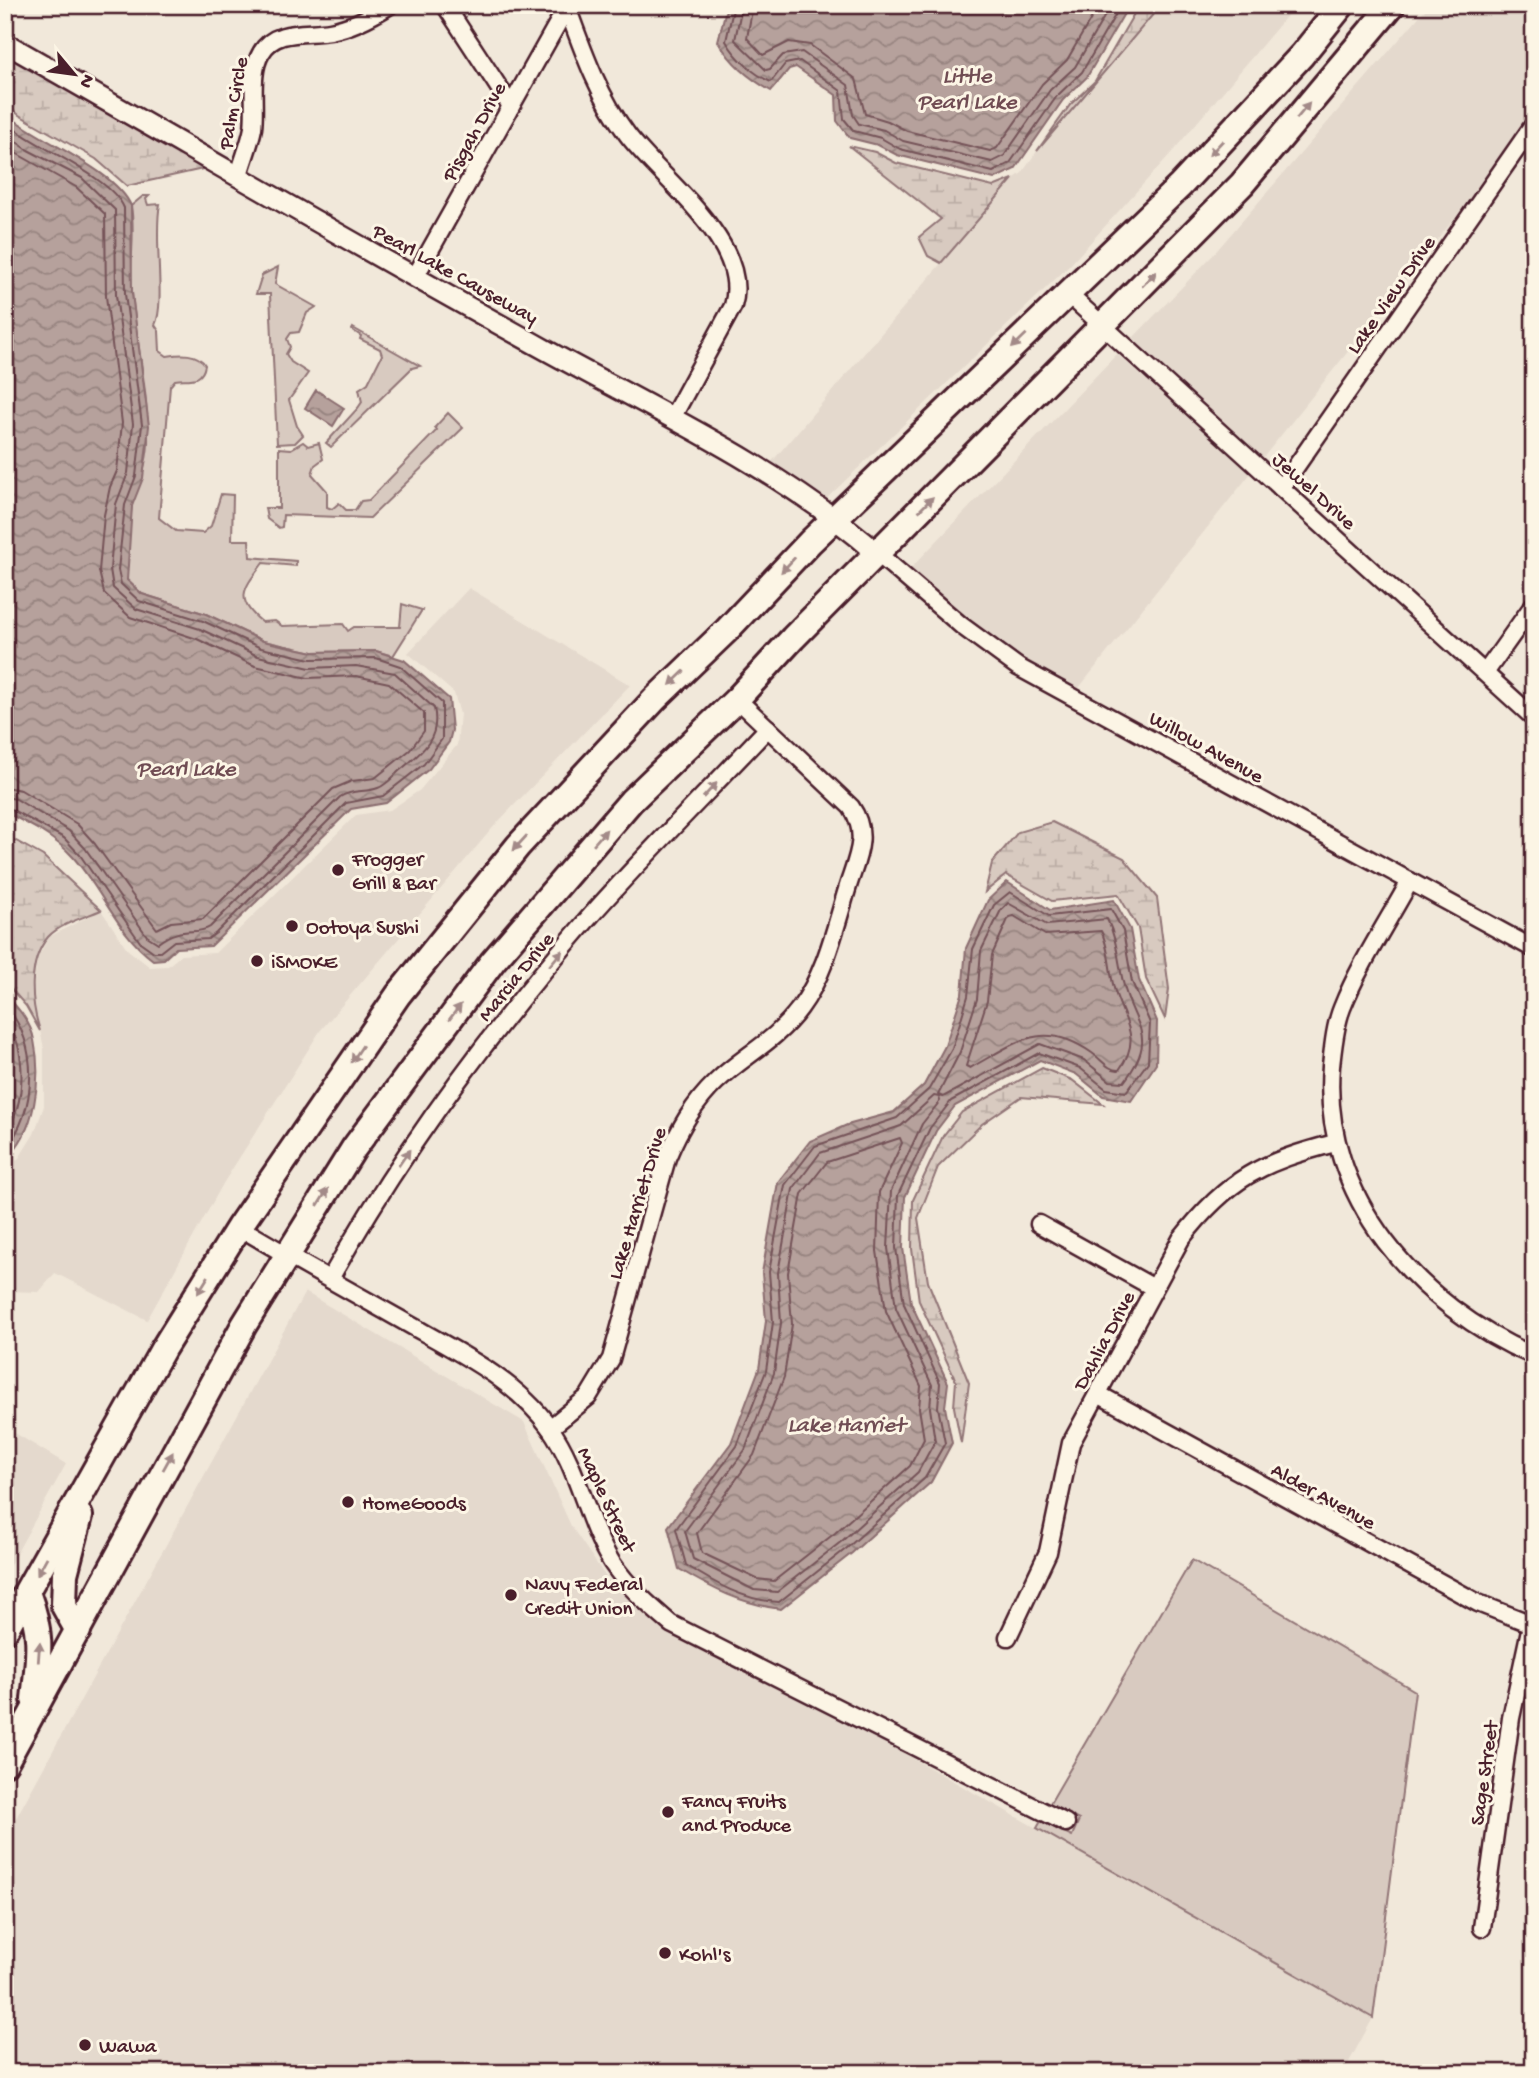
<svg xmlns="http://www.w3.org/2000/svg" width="1539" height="2078" font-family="'Gochi Hand',sans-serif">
  <defs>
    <pattern id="wetland-marsh" width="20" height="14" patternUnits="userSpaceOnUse" patternTransform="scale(1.75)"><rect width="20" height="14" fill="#d8cac0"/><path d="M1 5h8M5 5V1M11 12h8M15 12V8" fill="none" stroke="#bbada5"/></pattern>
    <pattern id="water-waves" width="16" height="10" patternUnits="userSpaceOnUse" patternTransform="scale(1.75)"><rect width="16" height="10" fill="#b6a19c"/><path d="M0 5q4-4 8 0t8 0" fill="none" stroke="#96837f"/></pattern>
  </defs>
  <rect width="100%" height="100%" fill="#f1e8da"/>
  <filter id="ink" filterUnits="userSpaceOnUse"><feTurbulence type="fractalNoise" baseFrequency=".0143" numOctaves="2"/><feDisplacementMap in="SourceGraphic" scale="14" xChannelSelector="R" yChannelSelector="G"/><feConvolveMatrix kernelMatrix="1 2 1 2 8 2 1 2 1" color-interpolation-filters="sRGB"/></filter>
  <g filter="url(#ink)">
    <g fill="#e4d9cd">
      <path d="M1161 5H1296L1173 151 1070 265 826 499 770 464 1013 179 1022 173 1037 151Z"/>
      <path d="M1429 5H1534V107L1470 199 1262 459 1130 341 1212 256Z"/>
      <path d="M1117 354 1251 473 1078 689 1023 659 968 620 910 569Z"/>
      <path d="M469 588 630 685 496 824 320 1031 224 1182 147 1320 55 1273 39 1292 5 1291V1170L19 1158 34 1134 44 1106V1048L32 996 37 959 49 937 101 910 128 950 150 967 168 966 181 955 215 953 356 815 390 810 420 790 457 745 460 714 454 693 408 653Z"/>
      <path d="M305 1292 524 1422 571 1526 614 1589 631 1599 665 1630 891 1746 1373 2018 1343 2073H5V1838Z"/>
      <path d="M5 1427 66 1464 5 1574Z"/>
    </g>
    <g fill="#d8cac0" stroke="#917476" stroke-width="2">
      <path d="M143 196H149L146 199 148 205 160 204C153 236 166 303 155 325L159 331 160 351 167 356C180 354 198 352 205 365 202 383 189 378 175 380L170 386 159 518 176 531 203 533 211 526 221 494 233 495 232 540H249L250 557 296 561V566L263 563C246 586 232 598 262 622L275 621 282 626 343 624 348 631 354 627H400L402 604 422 610 393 656 376 651 313 652 263 641 206 614 142 594 127 580C125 570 131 505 134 495 141 478 147 463 148 444 149 394 136 342 132 291 129 263 136 234 131 206Z"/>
      <path d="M278 267 275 284 316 307 307 313 299 332 291 333 287 339 290 347 286 354 291 362 308 373 289 400 297 426 303 435 295 443 277 444 270 294H256L262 275Z"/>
      <path d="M353 328 420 366 412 368 331 447 326 443 358 408 362 402 359 389 368 383 382 355 380 349 360 339 361 336 352 330Z"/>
      <path d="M448 413 463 428 370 518 283 515 282 527 279 528 267 519 265 508H279V448L291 449 303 442 308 446 319 443 323 459 315 465 312 474 327 491V507L332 509 339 503 346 510H355L361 501 369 500 437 430 435 427Z"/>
      <path d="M1192 1560 1415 1691 1373 2018 1037 1828 1041 1821 1072 1836 1079 1820 1049 1805Z"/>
    </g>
    <g fill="url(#wetland-marsh)" stroke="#917476" stroke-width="2">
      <path d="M1139 5H1161L1037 151 1070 105 1095 81Z"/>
      <path d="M5 54 207 168 127 186 96 159 19 115 5 103Z"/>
      <path d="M849 146 875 152 896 163 993 187 1013 179 941 263 928 256 919 237 941 219Z"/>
      <path d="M1052 822 1124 858 1157 898 1169 989 1165 1019 1146 979 1138 928 1118 894 1052 901 1006 875 985 892 992 863 1018 832Z"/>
      <path d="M9 837 43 856 101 910C85 917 60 924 48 937 27 962 31 1003 40 1031L26 1006 5 982V839Z"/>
      <path d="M1042 1068 1072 1080 1103 1104 1021 1097 982 1124 938 1167 918 1218 928 1282 969 1383 961 1443 954 1407 956 1381 919 1301 912 1249 913 1200 943 1136 962 1112Z"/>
    </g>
    <g fill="url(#water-waves)" stroke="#8b6d6f" stroke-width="2">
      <path d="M727 5H1129L1087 77 1063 100 1015 169 994 179 897 155 878 145 850 138 837 121 836 95 796 67 789 69 771 91C749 78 731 64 718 41Z"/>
      <path d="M5 113C37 140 116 170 131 206L132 294 149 426 143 478 132 506 127 580 142 594 206 614 263 641 313 652 376 651 404 660 449 699 452 730 449 742 429 769 386 803 351 809 211 946 176 948 164 959 153 960C118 934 102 890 73 857 55 837 29 824 5 812Z"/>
      <path d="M316 390 344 408 333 426 305 408Z"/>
      <path d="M1007 882 1050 910 1114 900 1130 929 1139 980 1157 1021 1156 1064 1131 1101 1103 1096 1076 1074 1040 1060 955 1106 936 1131 905 1197 903 1248 911 1303 948 1383 945 1407 952 1443 931 1482 852 1553 781 1609C742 1604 712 1589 679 1569L668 1527 731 1443 759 1369 766 1321 762 1273 778 1182 810 1141 847 1125 894 1112 924 1085 945 1046 962 994 966 948 988 900Z"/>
      <path d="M5 994C17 1007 31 1022 34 1040 42 1078 36 1133 5 1159Z"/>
    </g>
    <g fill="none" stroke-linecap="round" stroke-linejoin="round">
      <g stroke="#755358" stroke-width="2">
        <path d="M734 5 726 41C736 58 753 74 771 82L785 64 800 61 841 91 844 119 854 131 881 138 900 149 993 172 1010 163 1057 96 1082 72 1121 5"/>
        <path d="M742 5 735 40 766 70 770 69 783 55 802 52 848 85 853 115 859 124 884 130 903 141 992 162 1004 156 1050 90 1075 67 1111 5"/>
        <path d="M753 5 747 38 763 55 789 42 810 45 856 79 865 114 888 121 907 131 990 151 997 148 1042 84 1067 60 1099 5"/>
        <path d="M5 122C34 147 111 176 124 208L125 294 142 425 136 476 125 505 118 570 121 584 139 601 203 621 261 648 311 659 376 658 400 666 442 703V739L424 764 383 796 346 803 216 933 208 939 174 941 160 952H154L140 942 80 855 64 838 5 806"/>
        <path d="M5 134 28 150 82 178 115 210 116 295 133 424 128 473 116 504 110 569 113 588 136 609 200 629 258 656 310 668 356 666 395 673 434 708C441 739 421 753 399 771 393 777 385 786 378 788 365 793 352 789 340 797L210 927C197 936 181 925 158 943L147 936 85 848 69 831 16 799 5 797"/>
        <path d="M5 147 76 187 105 214 106 296 122 423 117 471 110 487 104 515 99 571 104 593 130 617 197 639 255 666 308 678 356 676 389 683 424 713V731L410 750 375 778 352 781 333 789 203 919 171 922 157 929 95 844 77 824 21 790 5 787"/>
        <path d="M1010 892 1049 916 1111 909 1123 931 1132 982 1150 1023 1148 1062 1126 1092 1106 1089 1080 1068 1039 1053 951 1101 930 1128 898 1195 896 1248 904 1304 940 1383 938 1407 945 1443 925 1478 847 1548 779 1602C745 1601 714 1583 686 1565L676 1529 737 1446 766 1371 773 1322 769 1272 785 1185 815 1146 897 1118 929 1089 952 1049 968 996 973 949 994 905Z"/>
        <path d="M1008 903 1047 925 1107 919C1117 939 1118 960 1123 982 1133 1027 1160 1034 1124 1082L1110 1081 1084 1060 1040 1044 943 1097 938 1095 960 1052 977 999 981 951 1001 910Z"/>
        <path d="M1014 916 1045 935 1101 931C1109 946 1109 967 1113 984 1120 1018 1145 1035 1119 1070 1109 1071 1101 1059 1092 1053 1042 1018 1016 1043 970 1068L966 1066 987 1001 992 955 1009 917Z"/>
        <path d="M5 1005C40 1045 37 1109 5 1150"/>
        <path d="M5 1018C28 1049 26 1103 5 1135"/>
        <path d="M5 1038C13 1057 12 1091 5 1111"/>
        <path d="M934 1096 939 1097 940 1101 922 1124 891 1191 888 1248 896 1308 932 1385 930 1408 935 1441 918 1472 842 1541 777 1592 754 1590 693 1559 685 1531 745 1450 774 1373 781 1323 778 1273 793 1189 820 1153 901 1126Z"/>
        <path d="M900 1138 902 1143 879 1192 877 1251 886 1311 921 1386 919 1408 924 1439 910 1466 835 1533 774 1581 757 1579 702 1553 697 1533 754 1455 784 1377 792 1324 788 1273 802 1194 827 1162Z"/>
      </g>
      <defs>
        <g id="minor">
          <path d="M445 5 511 106"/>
          <path d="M567 7C583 51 599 97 627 134 660 179 752 243 733 306L672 418"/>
          <path d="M239 175C243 160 250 144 253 128 256 106 249 73 261 53 275 28 307 35 330 31 352 27 371 17 390 5"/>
          <path d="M415 277 568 5"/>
          <path d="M1068 294 1534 718"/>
          <path d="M1281 488 1534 124"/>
          <path d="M877 553 962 626 1018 667 1534 949"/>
          <path d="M1485 673 1534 604"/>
          <path d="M1410 881C1387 923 1359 965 1342 1008 1335 1025 1333 1048 1331 1066 1320 1196 1419 1307 1534 1356"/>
          <path d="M1039 1224 1154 1288"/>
          <path d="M239 1227C294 1260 350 1291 405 1322 456 1351 515 1379 550 1428 579 1469 586 1521 612 1563 628 1587 650 1606 671 1624L1066 1823"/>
          <path d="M330 1279C401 1151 490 1032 586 921 644 855 708 792 768 728"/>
          <path d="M1098 1394 1478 1603 1534 1625"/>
          <path d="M550 1428 588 1397 611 1359 667 1158C679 1129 693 1104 716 1082 744 1055 775 1042 800 1008 826 973 836 924 849 883 858 856 869 833 851 807L737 699"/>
          <path d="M1008 1637 1048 1552 1071 1443 1181 1239C1228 1178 1262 1162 1335 1143"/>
          <path d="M1482 1928 1511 1718 1531 1625"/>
        </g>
        <path id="tertiary" d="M5 43C185 145 363 250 544 349 658 412 778 467 877 553"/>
        <g id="primary">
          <path d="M27 1592C43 1635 39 1654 34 1699"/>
          <path d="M5 1630 163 1349 239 1227 398 995 518 846 655 699 726 631 810 542 1180 186 1302 55 1342 5"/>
          <path d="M78 1631 64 1606 65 1574 80 1516"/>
          <path d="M5 1763 244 1325 354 1148 493 961 631 801 737 699 793 638 1242 184 1392 5"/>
        </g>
      </defs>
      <use href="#minor" stroke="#4a1f2b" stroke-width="21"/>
      <use href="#tertiary" stroke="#4a1f2b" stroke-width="24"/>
      <use href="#primary" stroke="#4a1f2b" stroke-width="30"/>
      <use href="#minor" stroke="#fcf5e5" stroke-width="16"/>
      <use href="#tertiary" stroke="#fcf5e5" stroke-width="19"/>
      <use href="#primary" stroke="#fcf5e5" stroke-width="24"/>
    </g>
    <defs><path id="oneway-solid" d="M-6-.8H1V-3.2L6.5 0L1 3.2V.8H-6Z" transform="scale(1.75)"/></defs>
    <g fill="#a38a88">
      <use href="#oneway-solid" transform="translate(1303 111) rotate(-50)"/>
      <use href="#oneway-solid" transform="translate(1216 148) rotate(133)"/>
      <use href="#oneway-solid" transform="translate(1149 279) rotate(-46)"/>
      <use href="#oneway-solid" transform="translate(1019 341) rotate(136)"/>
      <use href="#oneway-solid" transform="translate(926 504) rotate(-45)"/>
      <use href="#oneway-solid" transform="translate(788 565) rotate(133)"/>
      <use href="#oneway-solid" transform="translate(677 678) rotate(136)"/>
      <use href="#oneway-solid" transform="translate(710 790) rotate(-47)"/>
      <use href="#oneway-solid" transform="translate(600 837) rotate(-49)"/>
      <use href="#oneway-solid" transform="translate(520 843) rotate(132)"/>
      <use href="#oneway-solid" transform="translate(556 958) rotate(-50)"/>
      <use href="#oneway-solid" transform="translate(455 1012) rotate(-53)"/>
      <use href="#oneway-solid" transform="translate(357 1054) rotate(124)"/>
      <use href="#oneway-solid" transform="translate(404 1158) rotate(-55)"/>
      <use href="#oneway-solid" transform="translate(323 1197) rotate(-58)"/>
      <use href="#oneway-solid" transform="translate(203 1285) rotate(122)"/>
      <use href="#oneway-solid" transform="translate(168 1461) rotate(-61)"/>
      <use href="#oneway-solid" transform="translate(42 1566) rotate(119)"/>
      <use href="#oneway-solid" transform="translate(39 1652) rotate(-86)"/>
    </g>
  </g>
  <g fill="#4a1f2b" stroke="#fcf5e5" stroke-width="2.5">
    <circle cx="338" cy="870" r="7"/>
    <circle cx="292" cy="926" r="7"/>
    <circle cx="257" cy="961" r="7"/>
    <circle cx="348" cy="1502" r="7"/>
    <circle cx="511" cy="1595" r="7"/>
    <circle cx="668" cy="1812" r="7"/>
    <circle cx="665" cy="1953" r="7"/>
    <circle cx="85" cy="2045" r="7"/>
  </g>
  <g text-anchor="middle" stroke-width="6" stroke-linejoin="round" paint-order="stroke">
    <g font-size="21" fill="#4a1f2b" stroke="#fcf5e5">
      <text transform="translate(232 103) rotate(-80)" y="7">Palm Circle</text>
      <text transform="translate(473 131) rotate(-61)" y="7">Pisgah Drive</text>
      <text transform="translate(456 273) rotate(29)" y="7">Pearl Lake Causeway</text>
      <text transform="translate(1390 294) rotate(-55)" y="7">Lake View Drive</text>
      <text transform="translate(1315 490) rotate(42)" y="7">Jewel Drive</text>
      <text transform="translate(1207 746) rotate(29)" y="7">Willow Avenue</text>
      <text transform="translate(515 976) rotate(-51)" y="7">Marcia Drive</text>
      <text transform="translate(636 1203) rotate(-73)" y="7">Lake Harriet Drive</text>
      <text transform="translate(1103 1340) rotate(-62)" y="7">Dahlia Drive</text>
      <text transform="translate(1324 1495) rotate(29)" y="7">Alder Avenue</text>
      <text transform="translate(608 1499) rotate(65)" y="7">Maple Street</text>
      <text transform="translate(1483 1773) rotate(-82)" y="7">Sage Street</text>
    </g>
    <g font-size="21" fill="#4a1f2b" stroke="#fcf5e5" text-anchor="start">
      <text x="352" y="865">Frogger<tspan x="352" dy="24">Grill &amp; Bar</tspan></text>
      <text x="306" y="933">Ootoya Sushi</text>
      <text x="271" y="968">iSMOKE</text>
      <text x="362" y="1509">HomeGoods</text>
      <text x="525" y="1590">Navy Federal<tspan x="525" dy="24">Credit Union</tspan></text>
      <text x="682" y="1807">Fancy Fruits<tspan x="682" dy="24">and Produce</tspan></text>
      <text x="679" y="1960">Kohl's</text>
      <text x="99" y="2052">Wawa</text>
    </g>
    <g font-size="23" font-style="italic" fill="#704c53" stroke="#fcf5e5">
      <text x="967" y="82">Little<tspan x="967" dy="26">Pearl Lake</tspan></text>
      <text x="186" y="775">Pearl Lake</text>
      <text x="846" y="1431">Lake Harriet</text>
    </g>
  </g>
  <rect width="1539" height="2078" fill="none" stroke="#fcf5e5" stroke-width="28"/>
  <rect x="14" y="14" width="1511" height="2050" fill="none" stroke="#4a1f2b" stroke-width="2.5" filter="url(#ink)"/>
  <g transform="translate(74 74) rotate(119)" stroke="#fcf5e5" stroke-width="5" paint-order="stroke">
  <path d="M0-5L12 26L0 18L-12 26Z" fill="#4a1f2b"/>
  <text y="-10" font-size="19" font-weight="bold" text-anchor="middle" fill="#4a1f2b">N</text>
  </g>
</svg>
